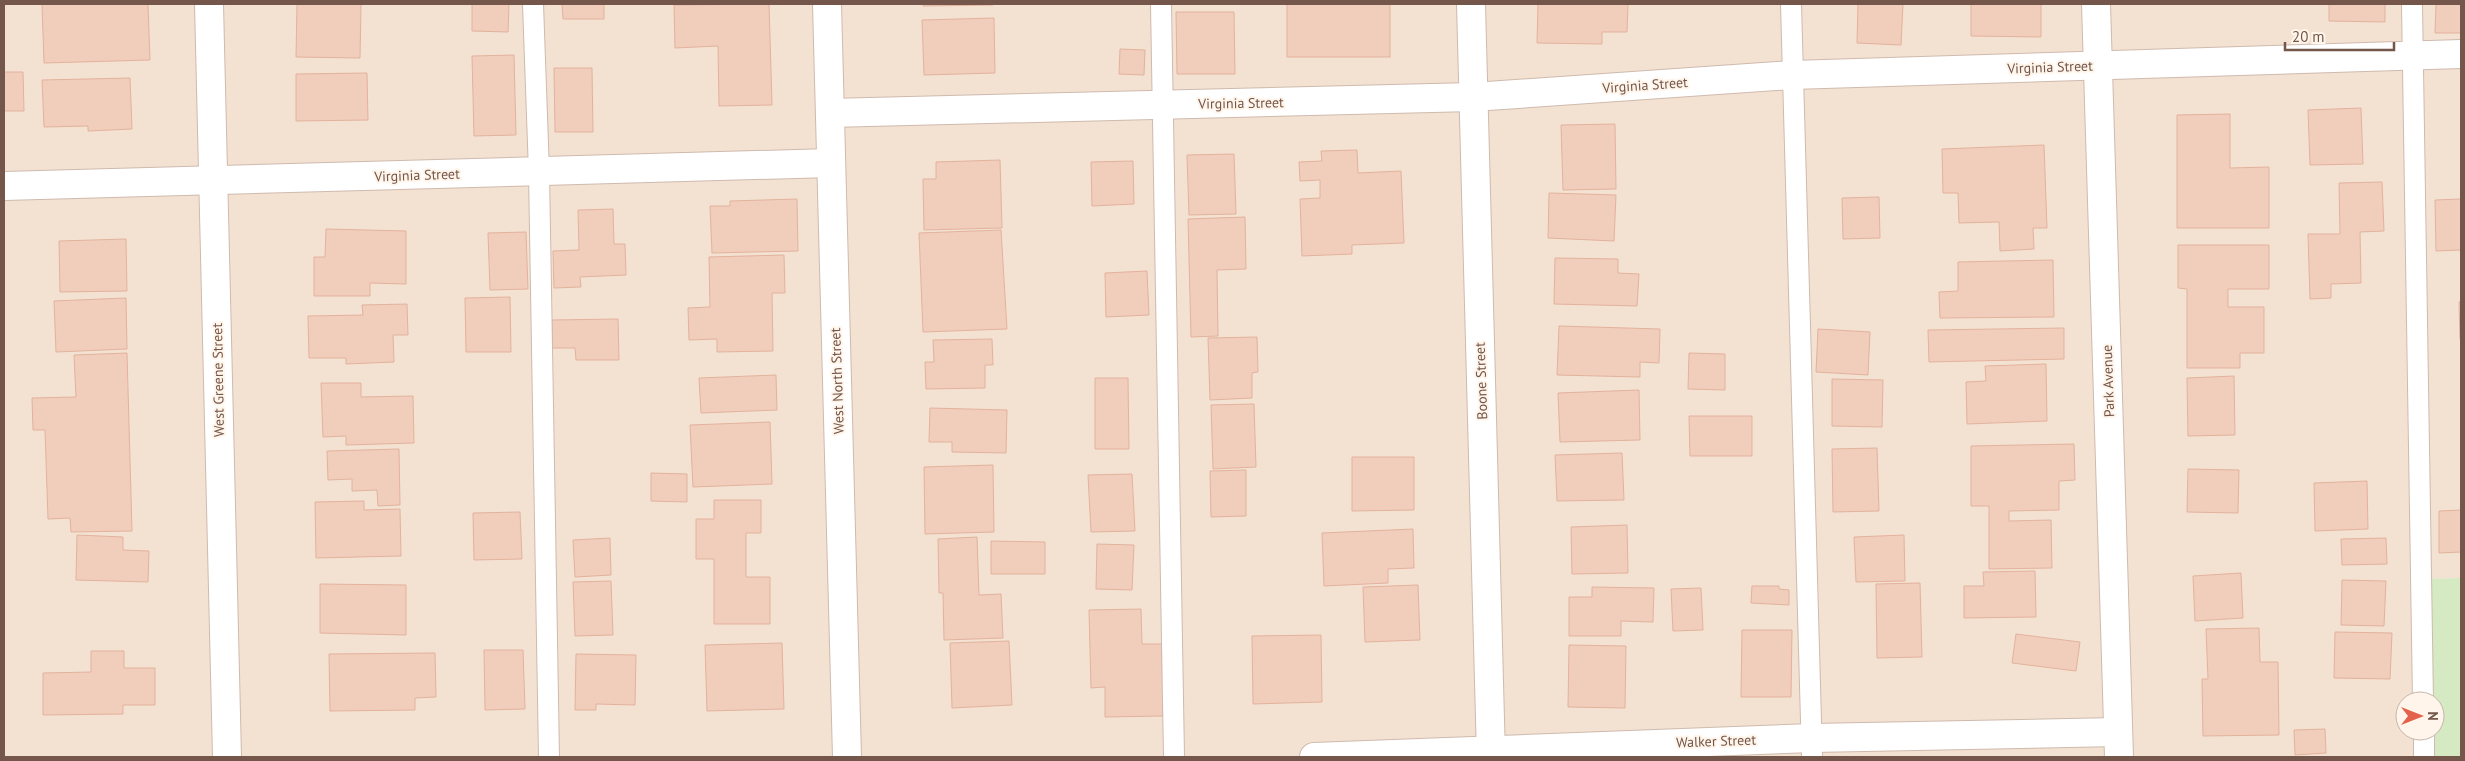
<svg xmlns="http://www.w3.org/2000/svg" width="2465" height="761" font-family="'PT Sans',sans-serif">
  <rect width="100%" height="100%" fill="#fcf1e4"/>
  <path fill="#f3e2d2" d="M4 4H2461V578L2421 579 2423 701H2405V731H2424V757H4Z"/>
  <path fill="#d5e9c3" d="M2461 578V757H2424V731H2435V701H2423L2420 579Z"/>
  <g fill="#f1cdbc" stroke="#e3b29d">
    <path d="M42 4H148L150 60 44 63Z"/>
    <path d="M297 4H361L360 58 296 57Z"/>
    <path d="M472 4H509L508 32 472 31Z"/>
    <path d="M562 4H604V19H563Z"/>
    <path d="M769 4 772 105 719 106 718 46 675 48 674 5Z"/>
    <path d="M923 4H993V5L923 6Z"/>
    <rect x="1287" y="4" width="103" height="53"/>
    <path d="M1538 4H1628L1627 32H1602V44L1537 43Z"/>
    <path d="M1858 4H1903L1901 45 1857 43Z"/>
    <path d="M1971 4H2041V37L1971 36Z"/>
    <path d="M2329 4H2385V22L2329 21Z"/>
    <path d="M2436 4H2461V33H2435Z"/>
    <path d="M1176 12H1234L1235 74H1177Z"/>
    <path d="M994 18 995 73 924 75 922 20Z"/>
    <path d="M1120 49 1145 50 1144 75 1119 74Z"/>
    <path d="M514 55 516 135 474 136 472 56Z"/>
    <path d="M554 68H592L593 132H555Z"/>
    <path d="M4 72H23L24 111H4Z"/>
    <path d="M367 73 368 120 296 121V74Z"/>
    <path d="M130 78 132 129 88 131V126L44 127 42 80Z"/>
    <path d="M2361 108 2363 164 2310 165 2308 110Z"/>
    <path d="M2230 114V168L2269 167V228H2177V115Z"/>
    <path d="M1615 124 1616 189 1563 190 1561 125Z"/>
    <path d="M2044 145 2047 228H2033L2034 249 2000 251 1999 222 1959 223 1958 193H1943L1942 149Z"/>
    <path d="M1357 150 1358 173 1401 171 1404 243 1352 245V254L1302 256 1300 199 1320 198V180L1300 181 1299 162 1322 161 1321 151Z"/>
    <path d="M1234 154 1236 214 1189 215 1187 155Z"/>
    <path d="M1000 160 1002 228 924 230 923 179H936V162Z"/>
    <path d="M1133 161 1134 204 1092 206 1091 162Z"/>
    <path d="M2382 182 2384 231 2360 232 2361 283 2331 284V298L2310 299 2308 234H2340L2339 183Z"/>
    <path d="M1549 193 1616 195 1614 241 1548 238Z"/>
    <path d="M1879 197 1880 238 1843 239 1842 198Z"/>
    <path d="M797 199 798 251 712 253 710 206H730V201Z"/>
    <path d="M2461 199V250L2436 251 2435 200Z"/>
    <path d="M613 209 614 244H625L626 275 580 277 581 287 554 288 553 251 579 250 578 210Z"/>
    <path d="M1245 217 1246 269 1217 270 1218 336 1191 337 1188 219Z"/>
    <path d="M326 229 406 231V284L370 283V296H314V257H325Z"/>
    <path d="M1001 230 1007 329 923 332 919 233Z"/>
    <path d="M526 232 528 289 490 290 488 233Z"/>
    <path d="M126 239 127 291 60 292 59 241Z"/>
    <path d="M2178 245H2269V289H2228V307H2264V353H2240V368H2187V289L2178 288Z"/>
    <path d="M784 255 785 293H772L773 351 717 352V339L689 340 688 308 710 307 709 257Z"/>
    <path d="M1555 258 1618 259V273L1639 274 1637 306 1554 304Z"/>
    <path d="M2053 260 2054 317 1940 318 1939 292 1958 291V262Z"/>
    <path d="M1147 271 1149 315 1106 317 1105 273Z"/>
    <path d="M510 297 511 352H466L465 298Z"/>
    <path d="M126 298 127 349 56 352 54 301Z"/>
    <path d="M2459 302H2461V339H2460Z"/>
    <path d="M407 304 408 335H393L394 362 346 364V358H309L308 316 363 315 362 305Z"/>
    <path d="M618 319 619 360H576L575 348H552V320Z"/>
    <path d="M1559 326 1660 329 1659 363 1640 362V377L1557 375Z"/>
    <path d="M2064 328V359L1929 362 1928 330Z"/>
    <path d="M1818 329 1870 332 1868 375 1816 372Z"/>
    <path d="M1257 337 1258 372 1252 373V398L1210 400 1208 338Z"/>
    <path d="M992 339 993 365H985V388L926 389 925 362H934L933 340Z"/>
    <path d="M127 353 132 531 71 532 70 518 48 519 45 430H33L32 398 76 397 74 355Z"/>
    <path d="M1689 353 1725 354V390L1688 389Z"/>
    <path d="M2046 364 2047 421 1967 424 1966 382 1986 381 1985 366Z"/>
    <path d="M776 375 777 410 701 413 699 378Z"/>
    <path d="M2234 376 2235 435 2188 436 2187 378Z"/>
    <path d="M1095 378H1128L1129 449H1095Z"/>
    <path d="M1832 379 1883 380 1882 427 1832 426Z"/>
    <path d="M321 383H361V397L413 396 414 443 346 445V436L323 437Z"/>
    <path d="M1639 390 1640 440 1560 442 1558 393Z"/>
    <path d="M1254 404 1256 467 1213 469 1211 405Z"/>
    <path d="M930 408 1007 410 1006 453 952 452V442H929Z"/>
    <path d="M1689 416H1752V456H1690Z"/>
    <path d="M770 422 772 484 693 487 690 425Z"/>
    <path d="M2074 444 2075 480 2059 481V510L2009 511V521L2051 520 2052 568 1989 569V506H1971V446Z"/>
    <path d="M1877 448 1879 511 1833 512 1832 449Z"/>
    <path d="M399 449 400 505 378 506 377 490 352 491V479L328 480 327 451Z"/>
    <path d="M1622 453 1624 500 1557 501 1555 455Z"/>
    <path d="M1352 457H1414V510L1352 511Z"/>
    <path d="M993 465 994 532 925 534 924 467Z"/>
    <path d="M2188 469 2239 470 2238 513 2187 512Z"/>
    <path d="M1246 470V516L1211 517 1210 471Z"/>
    <path d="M651 473 687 474V502L651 501Z"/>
    <path d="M1132 474 1135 531 1091 532 1088 475Z"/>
    <path d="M2367 481 2368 529 2315 531 2314 483Z"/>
    <path d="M714 500H761V533H746V577H770V624H714V559H696V519H714Z"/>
    <path d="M364 501V510L400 509 401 556 316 558 315 502Z"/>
    <path d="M2461 510V552L2439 553V511Z"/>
    <path d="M520 512 522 559 474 560 473 513Z"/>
    <path d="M1627 525 1628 573 1572 574 1571 527Z"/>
    <path d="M1413 529 1414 568 1388 569V583L1324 586 1322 533Z"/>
    <path d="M77 535 123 537V550L149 551 148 582 76 580Z"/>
    <path d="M1904 535 1905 581 1856 582 1854 537Z"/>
    <path d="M977 537 979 595 1001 594 1003 638 944 640 943 593H939L938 539Z"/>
    <path d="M610 538 611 575 575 577 573 540Z"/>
    <path d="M2386 538 2387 564 2342 565 2341 539Z"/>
    <path d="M991 541 1045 542V574H991Z"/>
    <path d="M1097 544 1134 545 1132 590 1096 589Z"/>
    <path d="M2035 571 2036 617 1964 618V586H1984L1983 572Z"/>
    <path d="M2241 573 2243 618 2195 621 2193 576Z"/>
    <path d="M2342 580 2386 581 2384 626 2341 625Z"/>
    <path d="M611 581 613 635 575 636 573 582Z"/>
    <path d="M1920 583 1922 657 1877 658 1876 584Z"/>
    <path d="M320 584 406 585V635L320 633Z"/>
    <path d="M1418 585 1420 640 1365 642 1363 587Z"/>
    <path d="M1752 586H1779V589L1789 590V605L1751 603Z"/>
    <path d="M1592 587 1654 588 1653 622 1621 621V636H1569V597H1592Z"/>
    <path d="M1701 588 1703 630 1673 631 1671 589Z"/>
    <path d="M1141 609 1142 644H1162L1163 716 1105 717V687L1091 688 1089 610Z"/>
    <path d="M2259 628 2260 662H2278L2279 735 2203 736 2202 679H2208L2206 629Z"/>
    <path d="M1742 630H1792L1791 697H1741Z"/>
    <path d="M2335 632 2392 633 2390 679 2334 678Z"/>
    <path d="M2016 634 2080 642 2076 671 2012 663Z"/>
    <path d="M1321 635 1322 702 1253 704 1252 636Z"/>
    <path d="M1009 641 1012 705 952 708 950 643Z"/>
    <path d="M782 643 784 709 707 711 705 645Z"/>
    <path d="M1569 645 1626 646 1625 708 1568 707Z"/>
    <path d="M484 650H523L525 709 485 710Z"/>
    <path d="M91 651H124V668H155V705H123V714L43 715V673L91 672Z"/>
    <path d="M435 653 436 697 415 698V710L330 711 329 654Z"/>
    <path d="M576 654 636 655 635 705 596 704V710H575Z"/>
    <path d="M2325 729 2326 753 2295 755 2294 730Z"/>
  </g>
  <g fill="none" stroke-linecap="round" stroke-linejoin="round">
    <defs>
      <g id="service">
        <path d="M533 4 539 172 549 757"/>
        <path d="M1161 4 1174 757"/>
        <path d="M1791 4 1812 757"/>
        <path d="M2412 4 2423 701"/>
        <path d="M2424 731V757"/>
      </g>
      <g id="minor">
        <path d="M209 4 227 757"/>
        <path d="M827 4 847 757"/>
        <path d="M1471 4 1491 757"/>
        <path d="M830 113 1473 97 1792 75 2461 54"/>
        <path d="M4 186 831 163"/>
        <path d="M1314 757 1812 738 2118 732"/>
      </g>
      <path id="tertiary" d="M2096 4 2119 757"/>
    </defs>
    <use href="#service" stroke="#cfbaae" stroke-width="22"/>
    <use href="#minor" stroke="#cfbaae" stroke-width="30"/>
    <use href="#tertiary" stroke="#cfbaae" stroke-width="30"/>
    <use href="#service" stroke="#fff" stroke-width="20"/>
    <use href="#minor" stroke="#fff" stroke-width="28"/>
    <use href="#tertiary" stroke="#fff" stroke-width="28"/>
  </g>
  <g text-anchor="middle" stroke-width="4" stroke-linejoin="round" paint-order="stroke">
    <g font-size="14" fill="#74564a" stroke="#fff5ea">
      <text transform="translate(2050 67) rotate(-2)" y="5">Virginia Street</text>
      <text transform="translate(1645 85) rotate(-4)" y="5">Virginia Street</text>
      <text transform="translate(1241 103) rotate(-1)" y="5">Virginia Street</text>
      <text transform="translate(417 175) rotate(-2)" y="5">Virginia Street</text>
      <text transform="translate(218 380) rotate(-91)" y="5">West Greene Street</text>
      <text transform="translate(837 381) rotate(-92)" y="5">West North Street</text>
      <text transform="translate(1481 381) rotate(-92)" y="5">Boone Street</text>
      <text transform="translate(2108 381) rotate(-92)" y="5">Park Avenue</text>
      <text transform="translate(1716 741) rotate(-2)" y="5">Walker Street</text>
    </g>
  </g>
  <rect width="2465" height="761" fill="none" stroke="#74564a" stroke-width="10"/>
  <g transform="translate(2420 716) rotate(90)"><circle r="24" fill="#fff5ea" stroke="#c7b5aa"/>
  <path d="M0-4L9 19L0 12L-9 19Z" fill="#e4624b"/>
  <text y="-8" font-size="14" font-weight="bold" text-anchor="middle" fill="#74564a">N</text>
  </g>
  <path d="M2285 42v8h109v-8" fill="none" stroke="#74564a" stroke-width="2.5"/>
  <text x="2292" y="42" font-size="15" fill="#74564a" stroke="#fff5ea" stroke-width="4" paint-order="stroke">20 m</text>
</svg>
